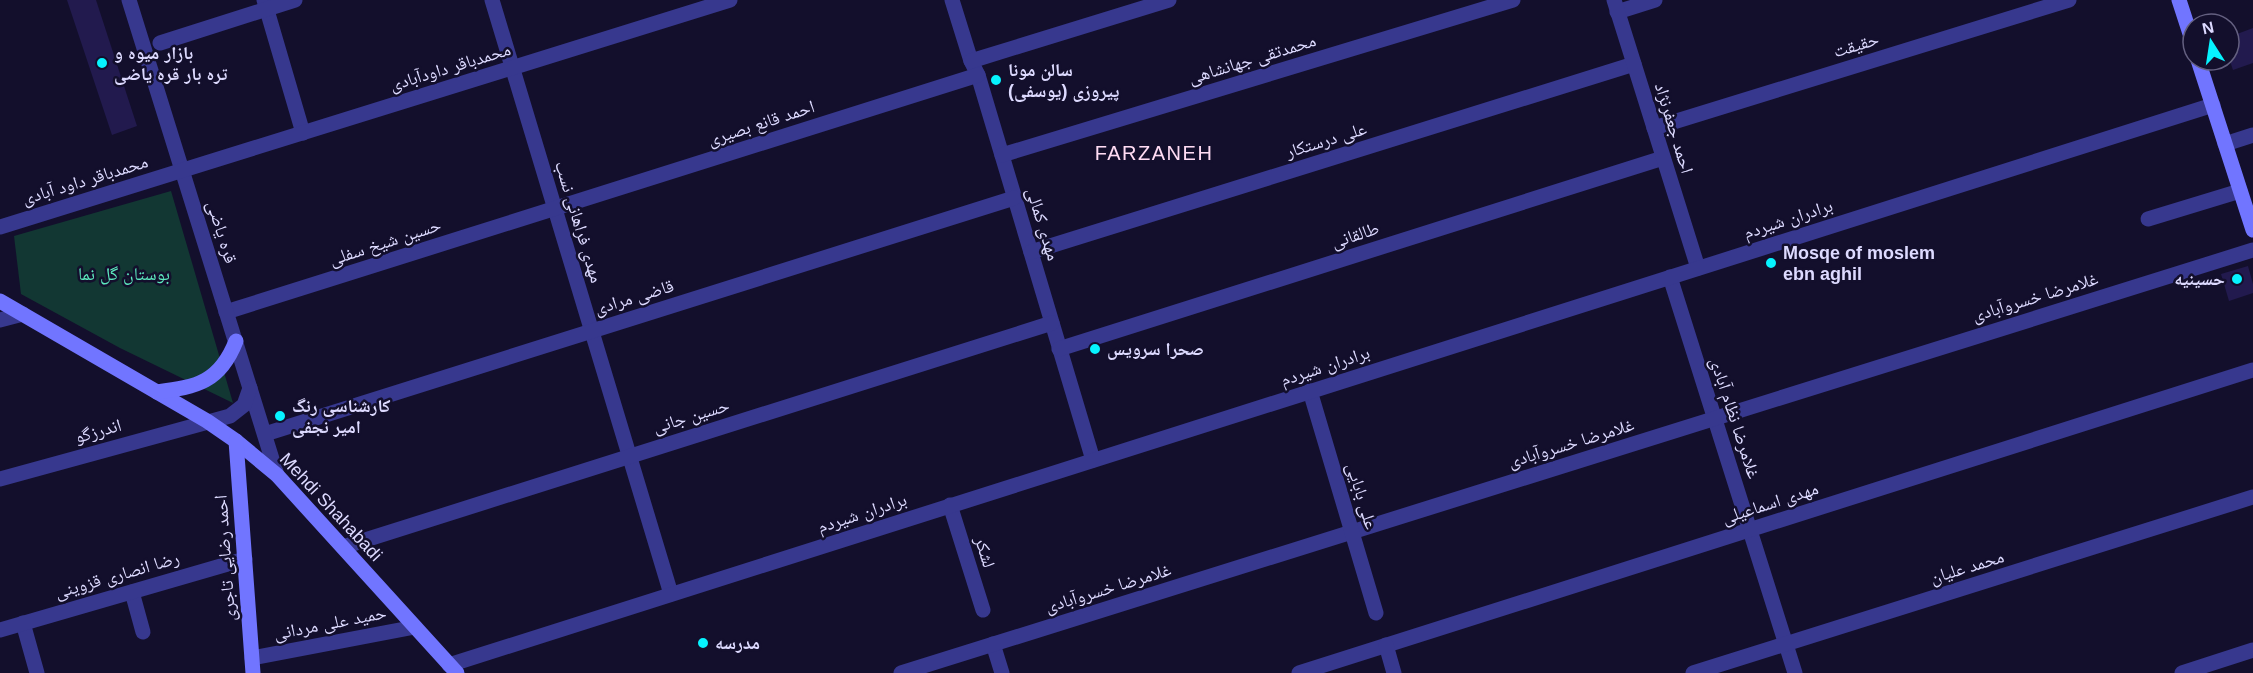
<svg xmlns="http://www.w3.org/2000/svg" width="2253" height="673" font-family="Helvetica,'Noto Naskh Arabic',sans-serif">
  <rect width="100%" height="100%" fill="#130f2c"/>
  <path fill="#123733" d="M171 191 233 403 120 348 21 294 14 236Z"/>
  <g fill="#221a4e">
    <path d="M67 0H96L137 126 112 135Z"/>
    <path d="M2253 28V63L2233 70 2229 58V37Z"/>
    <path d="M2248 266 2253 284V293L2229 301 2221 274Z"/>
  </g>
  <g fill="none" stroke-linecap="round" stroke-linejoin="round">
    <g stroke="#37388e" stroke-width="15">
      <path d="M264 0 303 133"/>
      <path d="M492 0 671 594"/>
      <path d="M952 0 971 61 978 75 1093 460"/>
      <path d="M1617 12 1655 0"/>
      <path d="M160 43 295 0"/>
      <path d="M971 61 1169 0"/>
      <path d="M1654 128 2069 0"/>
      <path d="M2225 144 2253 135"/>
      <path d="M1002 155 1513 0"/>
      <path d="M2148 219 2240 191"/>
      <path d="M1031 252 1634 64"/>
      <path d="M1670 277 1795 673"/>
      <path d="M226 312 978 75"/>
      <path d="M0 320 23 314"/>
      <path d="M1059 349 1663 158"/>
      <path d="M265 434 1014 198"/>
      <path d="M950 505 983 610"/>
      <path d="M343 547 1052 323"/>
      <path d="M132 592 143 632"/>
      <path d="M23 623 37 673"/>
      <path d="M0 630 245 559"/>
      <path d="M993 644 1002 673"/>
      <path d="M252 658 415 627"/>
      <path d="M901 673 2253 250"/>
      <path d="M1299 673 2253 370"/>
      <path d="M1693 673 2253 497"/>
      <path d="M2182 673 2253 650"/>
    </g>
    <g stroke="#37388e" stroke-width="15">
      <path d="M129 0 277 475"/>
      <path d="M1614 0 1698 268"/>
      <path d="M0 227 730 0"/>
      <path d="M1310 391 1376 613"/>
      <path d="M0 479 230 416 244 405 250 388"/>
      <path d="M1386 645 1394 673"/>
      <path d="M449 665 2213 105"/>
    </g>
    <g stroke="#7175ff" stroke-width="15">
      <path d="M2179 0 2193 43"/>
      <path d="M2198 60 2253 230"/>
      <path d="M0 301 207 421 236 441 277 475 457 673"/>
      <path d="M157 392C197 387 220 382 236 341"/>
      <path d="M236 441 253 673"/>
    </g>
  </g>
  <g fill="#06f3ff" stroke="#130f2c" stroke-width="2">
    <circle cx="102" cy="63" r="6"/>
    <circle cx="996" cy="80" r="6"/>
    <circle cx="1771" cy="263" r="6"/>
    <circle cx="2237" cy="279" r="6"/>
    <circle cx="1095" cy="349" r="6"/>
    <circle cx="280" cy="416" r="6"/>
    <circle cx="703" cy="643" r="6"/>
  </g>
  <g text-anchor="middle" stroke-width="5" stroke-linejoin="round" paint-order="stroke">
    <g font-size="18" fill="#dddaff" stroke="#130f2c">
      <text transform="translate(1856 45) rotate(-17)" y="6">حقیقت</text>
      <text transform="translate(1252 59) rotate(-17)" y="6">محمدتقی جهانشاهی</text>
      <text transform="translate(450 67) rotate(-17)" y="6">محمدباقر داودآبادی</text>
      <text transform="translate(761 123) rotate(-18)" y="6">احمد قانع بصیری</text>
      <text transform="translate(1674 128) rotate(73)" y="6">احمد جعفرنژاد</text>
      <text transform="translate(1326 140) rotate(-17)" y="6">علی درستکار</text>
      <text transform="translate(85 180) rotate(-17)" y="6">محمدباقر داود آبادی</text>
      <text transform="translate(1788 219) rotate(-18)" y="6">برادران شیردم</text>
      <text transform="translate(579 222) rotate(73)" y="6">مهدی فراهانی نسب</text>
      <text transform="translate(1043 224) rotate(73)" y="6">مهدی کمالی</text>
      <text transform="translate(222 232) rotate(73)" y="6">قره یاضی</text>
      <text transform="translate(1355 235) rotate(-18)" y="6">طالقانی</text>
      <text transform="translate(385 242) rotate(-18)" y="6">حسین شیخ سفلی</text>
      <text transform="translate(634 297) rotate(-17)" y="6">قاضی مرادی</text>
      <text transform="translate(2035 297) rotate(-17)" y="6">غلامرضا خسروآبادی</text>
      <text transform="translate(1325 366) rotate(-18)" y="6">برادران شیردم</text>
      <text transform="translate(691 416) rotate(-17)" y="6">حسین جانی</text>
      <text transform="translate(1735 418) rotate(72)" y="6">غلامرضا نظام آبادی</text>
      <text transform="translate(98 431) rotate(-16)" y="6">اندرزگو</text>
      <text transform="translate(1571 443) rotate(-17)" y="6">غلامرضا خسروآبادی</text>
      <text transform="translate(1362 496) rotate(73)" y="6">علی بابایی</text>
      <text transform="translate(1770 503) rotate(-18)" y="6">مهدی اسماعیلی</text>
      <text transform="translate(331 507) rotate(47)" y="6">Mehdi Shahabadi</text>
      <text transform="translate(862 513) rotate(-18)" y="6">برادران شیردم</text>
      <text transform="translate(985 552) rotate(73)" y="6">لشكر</text>
      <text transform="translate(225 558) rotate(-94)" y="6">احمد رضایی تاجری</text>
      <text transform="translate(1967 567) rotate(-17)" y="6">محمد علیان</text>
      <text transform="translate(117 575) rotate(-16)" y="6">رضا انصاری قزوینی</text>
      <text transform="translate(1108 588) rotate(-17)" y="6">غلامرضا خسروآبادی</text>
      <text transform="translate(330 623) rotate(-11)" y="6">حمید علی مردانی</text>
    </g>
    <g font-size="18" font-weight="bold" fill="#dddaff" stroke="#130f2c" text-anchor="start">
      <text x="114" y="59">بازار میوه و<tspan x="114" dy="21">تره بار قره یاضی</tspan></text>
      <text x="1008" y="76">سالن مونا<tspan x="1008" dy="21">پیروزی (یوسفی)</tspan></text>
      <text x="1783" y="259">Mosqe of moslem<tspan x="1783" dy="21">ebn aghil</tspan></text>
      <text x="2225" y="285" text-anchor="end">حسینیه</text>
      <text x="1107" y="355">صحرا سرویس</text>
      <text x="292" y="412">کارشناسی رنگ<tspan x="292" dy="21">امیر نجفی</tspan></text>
      <text x="715" y="649">مدرسه</text>
    </g>
    <g font-size="18" fill="#5de8be" stroke="#130f2c">
      <text x="124" y="280">بوستان گل نما</text>
    </g>
    <g font-size="20" letter-spacing="1.5" fill="#ffdcf4" stroke="#130f2c">
      <text x="1154" y="160">FARZANEH</text>
    </g>
  </g>
  <g transform="translate(2211 42) rotate(348)"><circle r="28" fill="#130f2c" stroke="#646080" stroke-width="1.5"/>
  <path d="M0-4.5L10 22L0 15L-10 22Z" fill="#06f3ff"/>
  <text y="-9" font-size="16" font-weight="bold" text-anchor="middle" fill="#dddaff">N</text>
  </g>
</svg>
